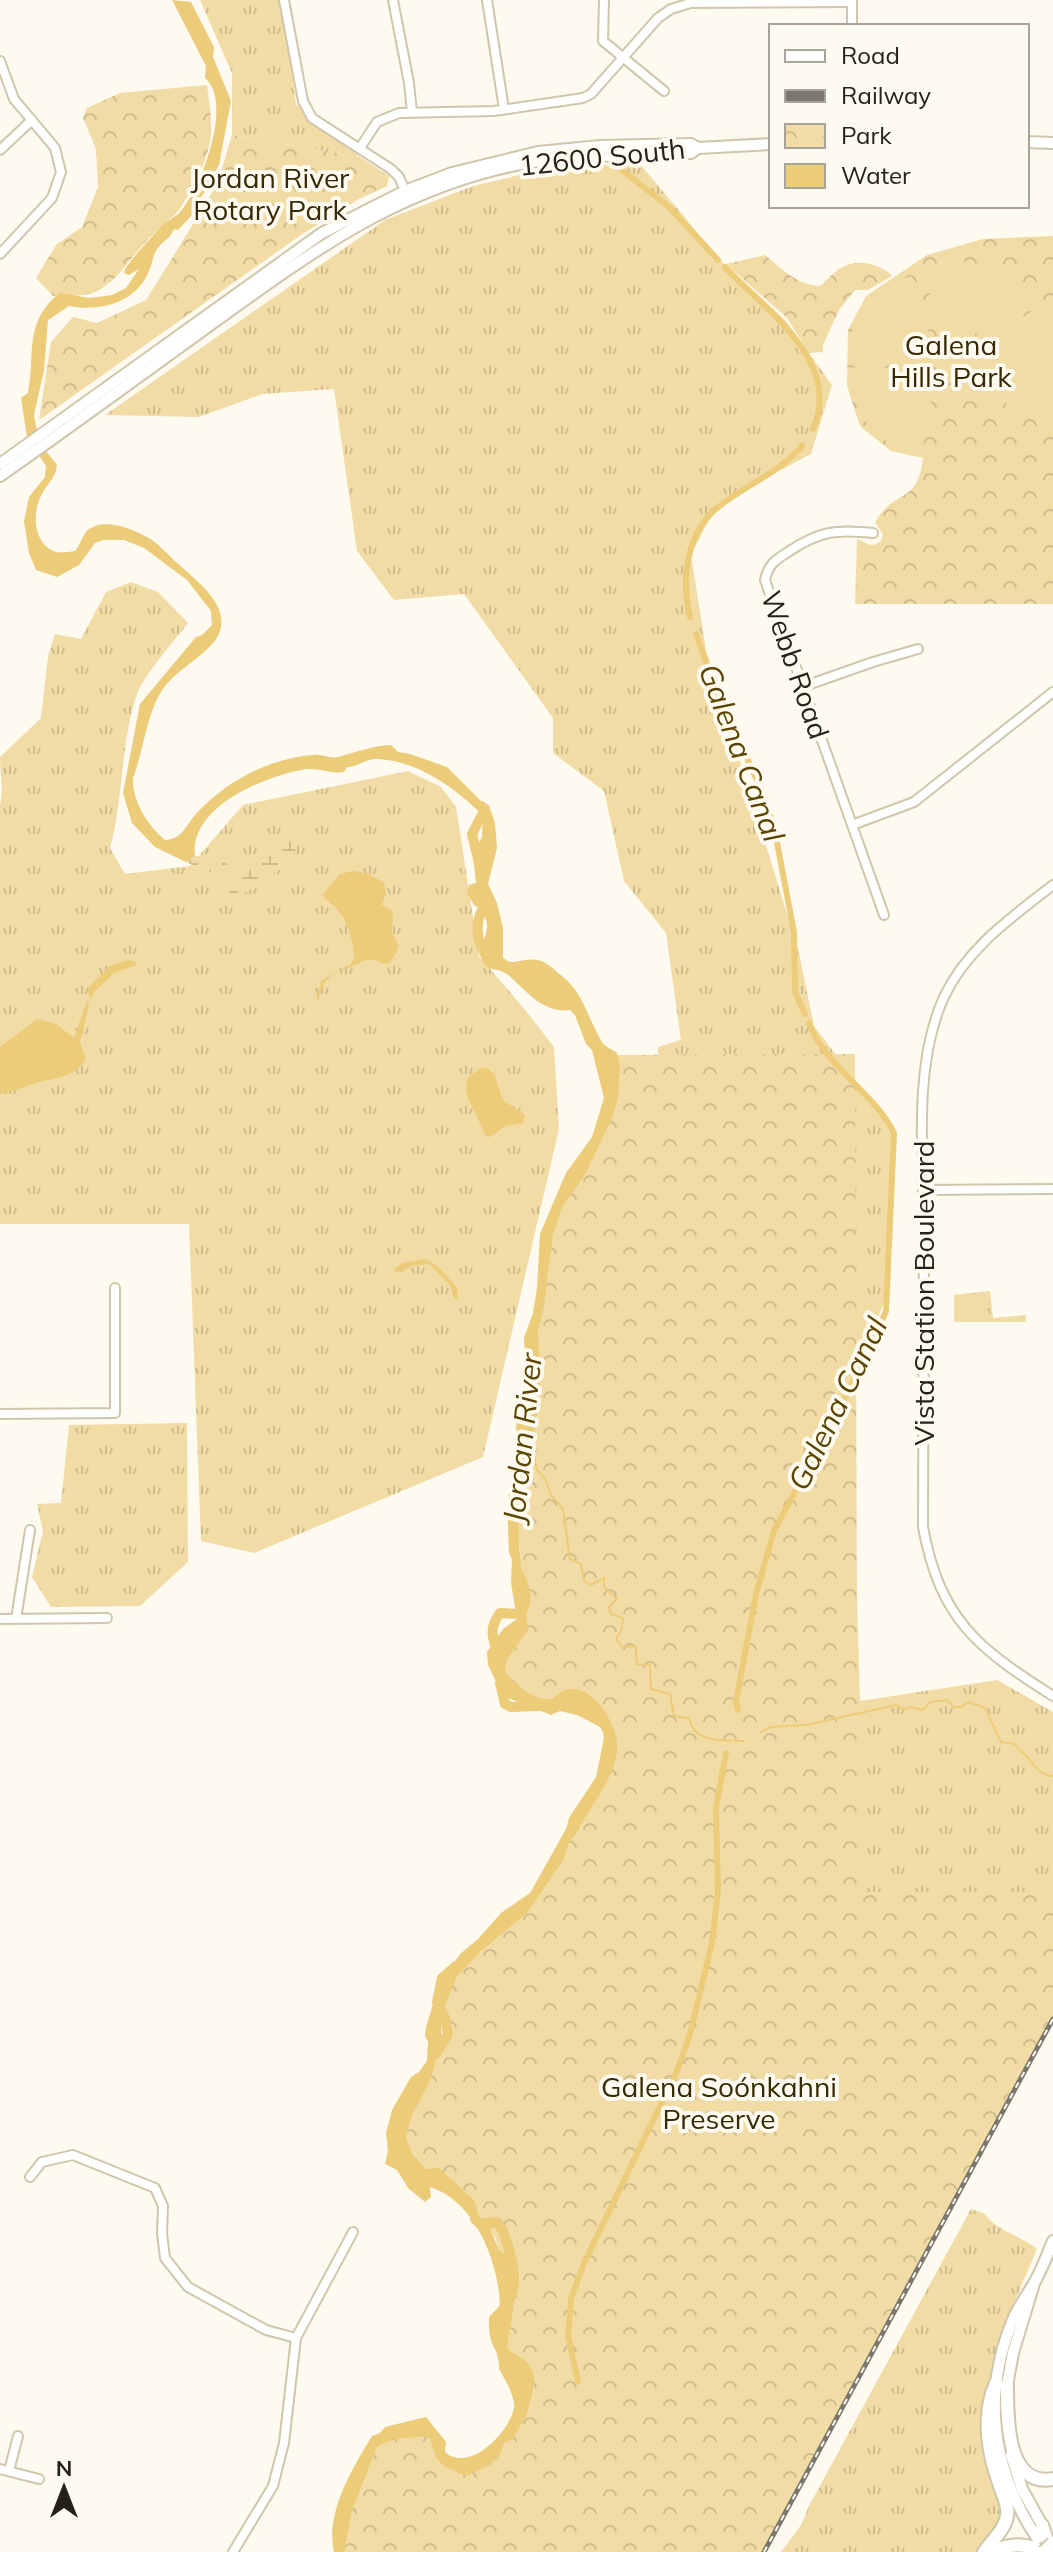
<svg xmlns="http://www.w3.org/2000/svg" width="1053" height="2552" font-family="Mulish,sans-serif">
  <defs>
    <pattern id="grass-tufts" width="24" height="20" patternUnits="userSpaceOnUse" patternTransform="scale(2)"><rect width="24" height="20" fill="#f2dca6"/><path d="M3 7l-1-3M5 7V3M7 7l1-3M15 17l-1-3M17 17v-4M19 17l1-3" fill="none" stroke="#cfbc8e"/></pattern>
    <pattern id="wetland-marsh" width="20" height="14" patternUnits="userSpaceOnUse" patternTransform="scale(2)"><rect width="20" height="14" fill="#f2dca6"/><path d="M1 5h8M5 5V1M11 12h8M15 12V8" fill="none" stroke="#cfbc8e"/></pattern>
    <pattern id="park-crowns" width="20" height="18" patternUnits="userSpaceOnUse" patternTransform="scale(2)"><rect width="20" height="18" fill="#f2dca6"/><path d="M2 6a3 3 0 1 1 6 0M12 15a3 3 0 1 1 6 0" fill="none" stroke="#cfbc8e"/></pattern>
  </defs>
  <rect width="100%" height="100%" fill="#fefaf0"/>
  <g fill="url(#grass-tufts)">
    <path d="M200 0H283L296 104 360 157 232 135V73Z"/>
    <path d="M640 164 723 263 785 320 832 385 811 454 717 504 691 555 706 650 799 953 814 1026 891 1127 889 1290 851 1386 860 1701 997 1680 1053 1712V1972L528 2394C528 2381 524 2371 515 2362L511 2363 506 2356 505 2253 499 2250 495 2237 478 2215 593 2092 660 1201 658 1047 681 1040 666 933 624 881 604 791 553 753V718L464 594 394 600 357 551 334 389 262 394 199 417 105 415 385 220 473 186 557 166Z"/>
    <path d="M131 582 158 592 188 623C175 640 144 675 137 694 120 744 124 797 110 848L125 874 190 866 243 805 408 771 441 787 456 807 479 956 526 1011 554 1047 559 1129 483 1457 254 1553 201 1541 189 1224H0V805C4 789 0 774 0 757L41 718 48 656 55 634 81 639 106 592Z"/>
    <path d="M990 1291 993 1318 1026 1315V1322H954V1295Z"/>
    <path d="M187 1423 188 1562 140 1606 51 1607 32 1577 43 1531 37 1504 61 1503 69 1425Z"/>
    <path d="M971 2209 985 2214C995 2230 1022 2236 1037 2249L1000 2336 985 2403 1004 2504 1003 2517 980 2552H781L801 2525 810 2504Z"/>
  </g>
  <path fill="url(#wetland-marsh)" d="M289 842H295L297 846C285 879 262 872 248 892 240 892 235 898 227 897V894L239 883V880L218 876 186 862 195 856H223L227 865H241L255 854 273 852Z"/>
  <g fill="url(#park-crowns)">
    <path d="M207 85C209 101 212 118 211 134 210 154 193 190 181 207 175 217 152 234 142 246 125 264 118 281 95 292 80 298 68 294 53 296L36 278 56 245 82 227 98 187 96 149 83 118 87 108 120 93Z"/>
    <path d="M232 135 360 157 389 176 387 186 357 200 301 235 39 420 51 342 73 317 97 323 146 300 208 200 219 178Z"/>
    <path d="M1053 236V604H855L857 539C868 543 871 549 881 541L883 534 875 523C893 488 918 506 923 458L891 451 860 426 847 386 848 330 866 296 927 255 983 239Z"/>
    <path d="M765 255C783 270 797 285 821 286 837 268 851 257 876 266 883 269 887 270 892 276L868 290H855L839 310 823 345V352L809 353 787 318 726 264Z"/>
    <path d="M855 1054 858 1892H1053V2017L762 2552H342L348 2507 381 2437 436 2434 444 2460 478 2464 520 2418 530 2384 526 2365 502 2351 510 2259 503 2234C496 2229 488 2226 482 2220 465 2204 455 2171 426 2174L398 2145 435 2052 445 2043 446 2029 439 2006 461 1966 529 1907 612 1760 604 1716 540 1703 504 1679 501 1661 527 1605 520 1579 514 1505 548 1248 560 1199 613 1103 615 1055Z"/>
  </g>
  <g fill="#f2dca6">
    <path d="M951 260C984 262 1007 272 1025 300L961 343 954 341 919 273 934 264Z"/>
    <path d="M911 276 934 349 931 353 866 366 932 373 935 376 922 454C875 445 851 417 853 368L855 367C838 325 873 287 911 276Z"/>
    <path d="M1037 307 1053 314V419L1044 425 982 389 964 374 965 364 980 349Z"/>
  </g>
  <g fill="#eccb79">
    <path d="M172 0 191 2 214 47 213 57 231 101 219 165 191 216 178 230 174 229C170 239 164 240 158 248 153 254 152 264 149 271 136 303 100 312 69 306L48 320 44 370 34 415 39 442 57 465C56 479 45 485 40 498 32 515 34 545 56 552 61 553 69 552 75 551 80 545 82 537 87 531 102 517 130 528 145 536 159 543 166 553 177 563 198 582 238 610 214 642 199 660 174 671 161 692 147 714 143 752 133 778 132 801 148 826 165 840 183 839 185 826 196 814 205 804 217 794 228 786 253 769 283 757 314 755 322 754 330 759 338 757 356 752 372 746 391 745L398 752 410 754 447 767 491 811 495 823 497 848 488 884 497 903 503 928V958C521 971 544 962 562 976 583 992 589 1021 602 1042 605 1047 612 1049 617 1053L620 1066 618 1098 612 1118 585 1175 563 1205 553 1234 543 1312 538 1330 540 1382 534 1433 529 1448H524L518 1501 519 1549 528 1630 506 1661 505 1672C516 1685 534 1701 553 1699 581 1666 620 1721 617 1751 614 1775 600 1793 588 1813 581 1824 577 1834 568 1844L564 1859 527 1913 481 1951 456 1978 441 2016 442 2052 437 2057 430 2081 412 2115 406 2135 407 2141 413 2155 432 2175 458 2186 474 2200 478 2215 489 2226 499 2250 511 2257C521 2289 509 2324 506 2356L511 2363 515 2362C526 2373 533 2395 528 2410 526 2420 517 2429 513 2439L504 2443 499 2458 494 2459 492 2464 466 2476C442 2466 436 2465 430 2438 418 2435 387 2439 377 2447L352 2510 344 2552H334C325 2513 352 2469 372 2436L380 2433 385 2427 426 2417 446 2442 445 2452C472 2476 517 2423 514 2403 512 2390 505 2380 499 2369 500 2358 494 2350 494 2339 494 2328 500 2320 500 2309 500 2265 476 2201 430 2187L431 2197 425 2202 408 2188 397 2170 385 2164 388 2150 386 2133 392 2110 411 2077 419 2072 427 2061 428 2042 425 2036 426 2027 439 1985 460 1954 478 1939 501 1913 530 1893 566 1829 569 1818 596 1777 604 1738 603 1732 600 1727 577 1715 560 1711 551 1715 503 1696 488 1665 487 1652 503 1629 517 1619 511 1583 512 1560 509 1552 507 1504 515 1457 517 1413 526 1381 524 1338 533 1313 537 1288 540 1234 566 1173 592 1137 604 1098 592 1050 586 1044 575 1015 570 1010C542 1014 526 990 507 974 498 967 486 973 482 959 479 947 486 939 487 928 488 923 484 916 483 910L475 906 467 894 469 885 476 883 473 854 482 837 483 815C454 788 418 760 376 759 365 759 358 767 347 767L344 772C332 774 320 768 307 769 267 775 189 806 195 856L186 862 155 847 132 823 123 793 140 704 196 637 202 635 212 625 211 611 187 580 144 548 124 540H103L95 543 79 565 57 577 36 570 29 553 24 521 29 497 45 477 46 466 27 437 21 398 28 393C36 351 23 325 59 293L90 298 112 295 126 288 139 269 129 275 124 273 125 269C135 254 149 240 161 227 167 221 176 217 181 211 201 186 234 103 205 78L206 66Z"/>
    <path d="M353 871 369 874 384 883 386 893 382 905 393 911 392 932 399 947 390 963 384 964 375 960H366L332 975 324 983 318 1000 316 997 322 980 350 965 354 959C355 947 348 923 341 914 336 905 327 904 323 894L340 874Z"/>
    <path d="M129 960 135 961 137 965 114 973 95 991 91 999 88 994 89 987 109 966Z"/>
    <path d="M87 1000 89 1005 80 1042 86 1059C74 1078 58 1077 39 1082 25 1086 14 1092 0 1094V1047L37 1019 56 1024 74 1038Z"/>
    <path d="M481 1068H487L494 1074 503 1100 525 1115 523 1123 505 1126 490 1137 486 1136 468 1098 466 1089 468 1077Z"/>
    <path d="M426 1259 439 1267 457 1288 458 1299 454 1298 450 1285 429 1264 411 1266 400 1273 395 1271V1268L402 1263Z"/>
  </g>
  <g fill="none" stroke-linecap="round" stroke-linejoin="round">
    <g stroke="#eccb79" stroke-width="2">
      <path d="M531 1439 537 1470 545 1479 551 1495 563 1509 570 1559 581 1564 584 1581 591 1585 604 1578V1587L617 1599 609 1607 611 1614 623 1618 622 1629 616 1639 622 1647 635 1646 637 1664 650 1665 651 1689 670 1694 674 1716 689 1718C694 1744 722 1740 744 1741"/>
      <path d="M761 1732 771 1727 806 1725 896 1705 905 1710 909 1707 923 1710 930 1702 947 1700 954 1707H961L968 1702 985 1708 1001 1742 1015 1744C1017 1749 1021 1751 1025 1755 1035 1764 1038 1775 1053 1776"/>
    </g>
    <g stroke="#eccb79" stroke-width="6">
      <path d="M622 170 669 207 718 260"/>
      <path d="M725 267C765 310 843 361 813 429"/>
      <path d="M690 617C681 580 686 534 717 508 745 485 778 474 802 446"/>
      <path d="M696 634 715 687 765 798 775 832 794 932 795 992 805 1014"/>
      <path d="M738 1710 736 1702 756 1594 774 1531 868 1354 886 1311 894 1133C874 1092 825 1067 809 1023"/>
      <path d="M578 2381 568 2336 571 2299 584 2263 677 2071 690 2034 712 1943 718 1891 716 1808 726 1753"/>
    </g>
    <g stroke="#eccb79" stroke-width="10">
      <path d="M479 863 472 834 485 809 481 806"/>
      <path d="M489 960C475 941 472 918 490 900"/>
      <path d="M506 968C532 966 535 957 556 978"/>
      <path d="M498 1655C493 1639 488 1629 500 1613L520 1614C529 1600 526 1589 519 1575"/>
      <path d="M500 1683 505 1704 511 1707 539 1706"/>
      <path d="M436 2054 448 2034 445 2018 437 2002 442 1978 456 1966"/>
      <path d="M418 2176 437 2173 458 2192"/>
      <path d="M475 2219 480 2224 497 2222C504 2230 505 2237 508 2246 517 2276 519 2296 494 2319 491 2379 547 2342 523 2406"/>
    </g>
    <defs>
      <g id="minor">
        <path d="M284 0 303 101 312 118 391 169 399 177 407 195"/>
        <path d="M393 0 409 83 412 112"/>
        <path d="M487 0 504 109"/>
        <path d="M604 0 603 41 664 91"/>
        <path d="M852 0V26"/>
        <path d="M0 61 14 99 55 148 61 172 52 198 0 254"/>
        <path d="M360 148 377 122 399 113 494 111 583 98 591 94 658 18 671 9 691 3 852 2"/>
        <path d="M0 150 32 120"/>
        <path d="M873 533C836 529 819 531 788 552 775 560 768 565 765 580L884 915"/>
        <path d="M802 687 873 662 918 649"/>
        <path d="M852 825 914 802 1053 692"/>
        <path d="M1053 885C1012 917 967 948 944 997 913 1064 923 1157 924 1230 924 1329 924 1428 923 1527 940 1619 977 1648 1053 1696"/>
        <path d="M923 1190 1053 1189"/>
        <path d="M0 1414 115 1413V1288"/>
        <path d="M0 1619 107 1618"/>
        <path d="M16 1619 30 1530"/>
        <path d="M30 2177 42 2162 73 2155 155 2188 163 2206 162 2233 165 2258 188 2287 266 2330 296 2338"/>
        <path d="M0 2469 39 2479"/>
        <path d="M9 2471 18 2436"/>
        <path d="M233 2552 273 2486 284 2443 296 2338 353 2232"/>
      </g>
      <g id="major">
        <path d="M1027 142 1053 143"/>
        <path d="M0 464 322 233 405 191 452 173 538 152 600 146 691 144 698 148 771 144"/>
        <path d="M0 476C73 425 145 372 217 320 309 254 386 197 498 169 562 153 626 156 691 153L698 148"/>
        <path d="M1006 2391 1013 2353 1033 2287"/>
        <path d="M1011 2455 1022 2489 1042 2525"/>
        <path d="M1037 2538C991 2468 981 2395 1014 2317 1020 2305 1026 2296 1033 2285 1041 2272 1047 2255 1053 2241"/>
      </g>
      <g id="highway">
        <path d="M1007 2386C1007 2417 1006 2488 1053 2479"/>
        <path d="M1042 2525 1051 2552"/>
        <path d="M984 2552C992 2541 1005 2529 1007 2516 1009 2505 1003 2496 1000 2486 988 2453 981 2416 996 2383"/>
        <path d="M994 2552C1011 2542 1027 2544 1045 2552"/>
      </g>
    </defs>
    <use href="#minor" stroke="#d0c6ac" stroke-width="12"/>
    <use href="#major" stroke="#d0c6ac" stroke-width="14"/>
    <use href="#highway" stroke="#d0c6ac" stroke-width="16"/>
    <use href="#minor" stroke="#fff" stroke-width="8"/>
    <use href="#major" stroke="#fff" stroke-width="10"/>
    <use href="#highway" stroke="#fff" stroke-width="12"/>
    <defs>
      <path id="rail" d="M764 2552 1053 2019"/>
    </defs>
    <use href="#rail" stroke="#7b776d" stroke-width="5"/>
    <use href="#rail" stroke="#fefaf0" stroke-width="2" stroke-dasharray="6" stroke-linecap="butt"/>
    <defs>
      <path id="highway-bridge" d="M1044 2552 1053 2543"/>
    </defs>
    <use href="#highway-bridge" stroke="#d0c6ac" stroke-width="16" stroke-linecap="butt"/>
    <use href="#highway-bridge" stroke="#fff" stroke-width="12"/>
  </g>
  <g text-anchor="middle" stroke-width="8" stroke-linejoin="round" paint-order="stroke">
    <g font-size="28" fill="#262219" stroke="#fefaf0">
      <text transform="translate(602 157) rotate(-6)" y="10">12600 South</text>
      <text transform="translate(795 665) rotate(71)" y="10">Webb Road</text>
      <text transform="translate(924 1293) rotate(-90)" y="10">Vista Station Boulevard</text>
    </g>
    <g font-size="28" fill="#362904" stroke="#fefaf0">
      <text x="270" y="188">Jordan River<tspan x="270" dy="32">Rotary Park</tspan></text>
      <text x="951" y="355">Galena<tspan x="951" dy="32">Hills Park</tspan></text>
      <text x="719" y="2097">Galena Soónkahni<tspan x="719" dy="32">Preserve</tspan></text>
    </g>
    <g font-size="30" font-style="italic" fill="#5b4500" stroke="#fefaf0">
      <text transform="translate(741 753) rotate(69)" y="10">Galena Canal</text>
      <text transform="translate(838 1404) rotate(-64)" y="10">Galena Canal</text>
      <text transform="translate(523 1438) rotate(-84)" y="10">Jordan River</text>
    </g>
  </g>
  <rect x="769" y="24" width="260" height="184" fill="#fefaf0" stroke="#a8a49a" stroke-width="2"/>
  <rect x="785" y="50" width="40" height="12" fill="#ffffff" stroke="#a8a49a" stroke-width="2"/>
  <text x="841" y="64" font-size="24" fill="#262219">Road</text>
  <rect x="785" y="90" width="40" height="12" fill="#7b776d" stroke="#a8a49a" stroke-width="2"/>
  <text x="841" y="104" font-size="24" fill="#262219">Railway</text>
  <rect x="785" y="124" width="40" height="24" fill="url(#park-crowns)" stroke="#a8a49a" stroke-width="2"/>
  <text x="841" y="144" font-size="24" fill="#262219">Park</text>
  <rect x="785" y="164" width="40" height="24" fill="#eccb79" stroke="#a8a49a" stroke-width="2"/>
  <text x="841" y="184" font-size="24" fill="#262219">Water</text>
  <g transform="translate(64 2488)" stroke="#fefaf0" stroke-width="6" paint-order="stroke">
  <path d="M0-6L14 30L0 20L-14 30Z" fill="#262219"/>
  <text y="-12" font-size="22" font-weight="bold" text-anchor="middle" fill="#262219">N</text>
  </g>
</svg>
